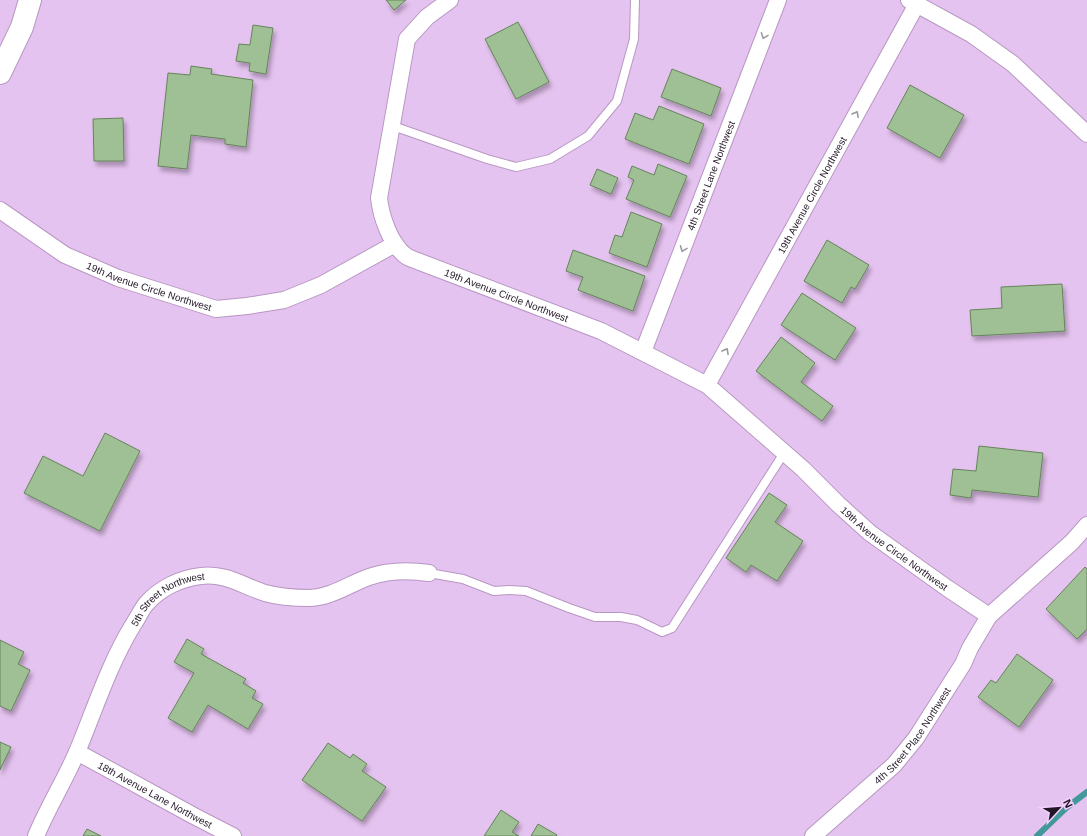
<svg xmlns="http://www.w3.org/2000/svg" width="1087" height="836" font-family="Arial,sans-serif">
  <defs>
    <filter id="shadow"><feDropShadow dx="2.5" dy="4.5" stdDeviation="2" flood-color="#0004"/></filter>
  </defs>
  <rect width="100%" height="100%" fill="#e5c3f0"/>
  <g fill="none" stroke-linecap="round" stroke-linejoin="round">
    <path stroke="#43989a" stroke-width="6" d="M1037 836 1066 808 1087 792"/>
  </g>
  <g fill="#9fc094" stroke="#65845a" filter="url(#shadow)">
    <path d="M386 0H406L394 10Z"/>
    <path d="M518 22 549 82 516 99 485 39Z"/>
    <path d="M253 25 273 28 266 74 249 71 250 63 236 61 239 44 250 45Z"/>
    <path d="M191 66 212 69 211 74 253 80 246 147 225 144V139L191 135 187 169 158 166 168 73 190 75Z"/>
    <path d="M672 69 721 88 711 116 661 97Z"/>
    <path d="M910 85 964 115 940 158 887 128Z"/>
    <path d="M659 106 704 124 689 164 625 139 635 113 653 120Z"/>
    <path d="M123 118 124 161H94L93 119Z"/>
    <path d="M658 164 687 176 670 217 626 199 634 180 628 177 632 166 654 175Z"/>
    <path d="M597 169 618 178 611 194 590 185Z"/>
    <path d="M631 212 662 224 647 267 609 253 615 235 622 237Z"/>
    <path d="M827 240 869 265 855 289 851 287 842 303 804 281Z"/>
    <path d="M573 250 645 276 633 311 578 290 583 277 566 271Z"/>
    <path d="M1062 284 1065 331 972 336 970 310 1002 308 1001 287Z"/>
    <path d="M802 293 856 328 835 360 781 325Z"/>
    <path d="M781 337 815 363 801 382 833 406 822 421 756 371Z"/>
    <path d="M105 433 140 451 100 531 24 493 43 456 83 476Z"/>
    <path d="M979 446 1043 453 1038 497 972 490 971 498 950 495 953 469 976 471Z"/>
    <path d="M769 493 787 505 775 522 803 541 777 581 751 565 746 572 726 558Z"/>
    <path d="M1085 567 1087 569V629L1077 639 1046 609Z"/>
    <path d="M187 639 204 649 201 654 246 679 243 683 256 691 252 698 263 704 248 729 208 705 192 732 168 718 194 673 174 662Z"/>
    <path d="M0 640 24 652 18 664 30 670 11 711 0 706Z"/>
    <path d="M1017 654 1053 680 1019 727 978 697 991 680 996 683Z"/>
    <path d="M0 742 11 747 0 770Z"/>
    <path d="M328 743 350 758 353 754 367 764 362 771 386 787 362 821 302 780Z"/>
    <path d="M501 810 519 822 512 832 519 836H484Z"/>
    <path d="M538 824 557 835 556 836H531Z"/>
    <path d="M87 829 101 836H83Z"/>
  </g>
  <g fill="none" stroke-linecap="round" stroke-linejoin="round">
    <defs>
      <g id="lane">
        <path d="M393 126 487 159 516 167 550 159 588 136 617 101 634 39 635 0"/>
        <path d="M429 573 463 579 494 591 509 590 526 591 569 608 595 617H621L637 620 662 632 672 628 784 453"/>
      </g>
      <g id="street">
        <path id="s1" d="M450 0 427 17 407 39 379 198C381 216 390 244 406 256 410 259 416 260 420 262L601 331 707 385 803 469 838 504 870 533 947 588 989 616"/>
        <path d="M909 0 971 34 1013 64 1087 134"/>
        <path id="s2" d="M0 210 65 255 118 278 216 309 247 306 284 300 321 285 395 244"/>
        <path id="s3" d="M643 352 778 0"/>
        <path id="s4" d="M707 385 917 4"/>
        <path id="s5" d="M77 752 194 816 233 836"/>
        <path id="s6" d="M36 836C48 807 65 780 77 752 95 709 109 664 133 625 138 618 141 610 146 604 160 588 181 578 201 576 226 573 243 586 265 593 279 597 295 598 310 598 332 597 349 584 369 577 389 570 409 570 429 573"/>
        <path id="s7" d="M813 836 894 765 916 738 963 664 970 648 989 616 1072 542 1087 525"/>
      </g>
      <path id="secondary" d="M0 73 22 27 30 0"/>
    </defs>
    <use href="#lane" stroke="#b897c2" stroke-width="10"/>
    <use href="#street" stroke="#b897c2" stroke-width="18"/>
    <use href="#secondary" stroke="#b897c2" stroke-width="24"/>
    <use href="#lane" stroke="#fff" stroke-width="8"/>
    <use href="#street" stroke="#fff" stroke-width="16"/>
    <use href="#secondary" stroke="#fff" stroke-width="22"/>
  </g>
  <defs><path id="oneway-chevron" d="M-2-3.5L2.5 0L-2 3.5" fill="none" stroke-width="1.6" stroke-linecap="round" stroke-linejoin="round"/></defs>
  <g stroke="#9c979e">
    <use href="#oneway-chevron" transform="translate(764 36) rotate(111)"/>
    <use href="#oneway-chevron" transform="translate(856 114) rotate(-61)"/>
    <use href="#oneway-chevron" transform="translate(683 249) rotate(111)"/>
    <use href="#oneway-chevron" transform="translate(726 351) rotate(-61)"/>
  </g>
  <g text-anchor="middle" stroke-width="4" stroke-linejoin="round" paint-order="stroke">
    <g font-size="10" fill="#231727" stroke="#f2d0fe">
      <text dy="4" stroke="none"><textPath href="#s3" startOffset="189">4th Street Lane Northwest</textPath></text>
      <text dy="4" stroke="none"><textPath href="#s4" startOffset="217">19th Avenue Circle Northwest</textPath></text>
      <text dy="4" stroke="none"><textPath href="#s2" startOffset="169">19th Avenue Circle Northwest</textPath></text>
      <text dy="4" stroke="none"><textPath href="#s1" startOffset="393">19th Avenue Circle Northwest</textPath></text>
      <text dy="4" stroke="none"><textPath href="#s1" startOffset="862">19th Avenue Circle Northwest</textPath></text>
      <text dy="4" stroke="none"><textPath href="#s6" startOffset="278">5th Street Northwest</textPath></text>
      <text dy="4" stroke="none"><textPath href="#s7" startOffset="142">4th Street Place Northwest</textPath></text>
      <text dy="4" stroke="none"><textPath href="#s5" startOffset="89">18th Avenue Lane Northwest</textPath></text>
    </g>
  </g>
  <g transform="translate(1059 808) rotate(64)" stroke="#f2d0fe" stroke-width="3" paint-order="stroke">
  <path d="M0-3L7 15L0 10L-7 15Z" fill="#231727"/>
  <text y="-6" font-size="11" font-weight="bold" text-anchor="middle" fill="#231727">N</text>
  </g>
</svg>
